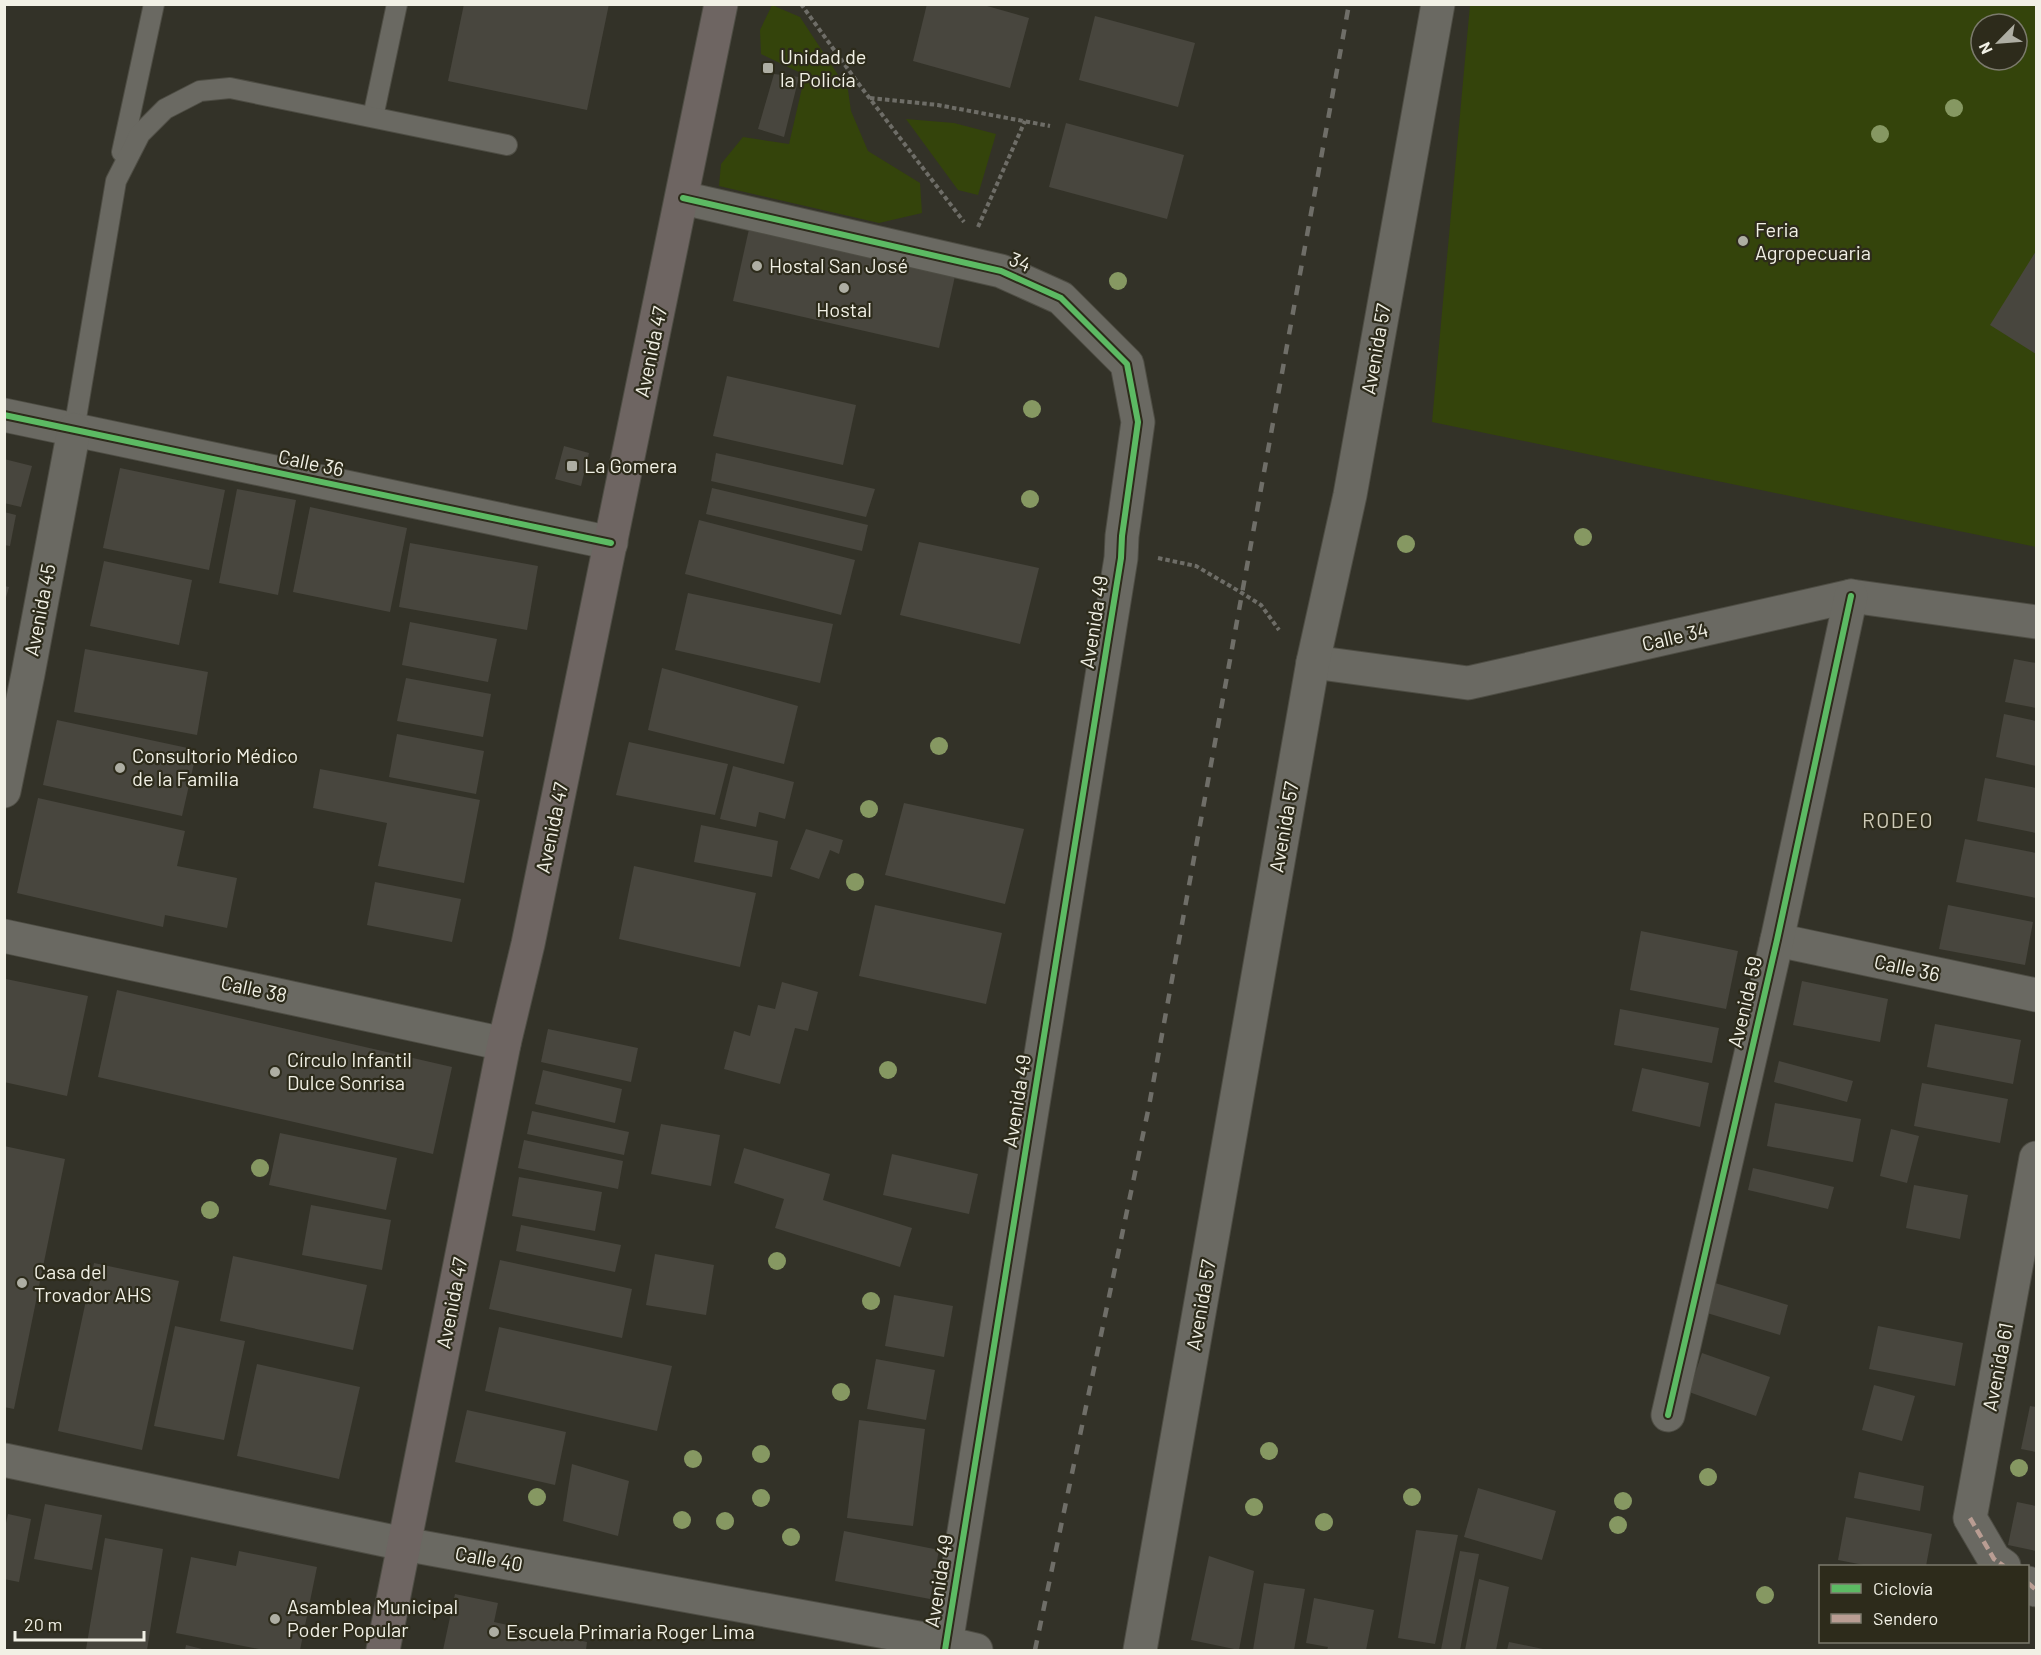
<svg xmlns="http://www.w3.org/2000/svg" width="2041" height="1655" font-family="Barlow,sans-serif">
  <rect width="100%" height="100%" fill="#333228"/>
  <g fill="#34440b" fill-rule="evenodd">
    <path d="M772 5 800 17 848 90 851 111 868 151 920 183 922 213 879 223 719 186 721 164 743 137 789 144 805 75 761 54 760 30Z"/>
    <path d="M1470 5H2036V547L1432 422ZM1981 24H2017V60H1981Z"/>
    <path d="M906 119 954 123 996 134 978 195 958 190Z"/>
  </g>
  <g fill="#48463e">
    <path d="M464 4H609L587 110 448 81Z"/>
    <path d="M927 4H980L1029 18 1010 88 913 61Z"/>
    <path d="M1095 16 1195 43 1178 107 1079 80Z"/>
    <path d="M774 74 799 77 784 137 758 129Z"/>
    <path d="M1066 123 1184 155 1167 219 1049 187Z"/>
    <path d="M749 229 955 276 939 348 733 301Z"/>
    <path d="M2036 251V354L1990 325Z"/>
    <path d="M727 376 856 405 843 465 713 436Z"/>
    <path d="M564 446 589 453 581 486 555 479Z"/>
    <path d="M716 453 875 489 866 517 711 481Z"/>
    <path d="M4 459 32 466 21 507 4 503Z"/>
    <path d="M120 468 225 490 209 570 103 548Z"/>
    <path d="M712 488 868 525 862 551 706 514Z"/>
    <path d="M237 489 296 500 278 595 219 583Z"/>
    <path d="M310 507 407 528 390 612 293 592Z"/>
    <path d="M4 512 16 515 10 546 4 545Z"/>
    <path d="M699 520 855 560 841 615 685 574Z"/>
    <path d="M919 542 1039 568 1020 644 900 615Z"/>
    <path d="M410 543 538 566 527 630 399 607Z"/>
    <path d="M104 561 192 580 179 645 90 626Z"/>
    <path d="M4 586 9 587 5 601H4Z"/>
    <path d="M688 593 833 624 820 683 675 650Z"/>
    <path d="M410 622 497 639 488 682 402 665Z"/>
    <path d="M85 649 208 672 197 735 74 712Z"/>
    <path d="M2014 659 2036 663V708L2005 702Z"/>
    <path d="M662 668 798 706 784 764 648 730Z"/>
    <path d="M406 678 491 694 483 737 397 721Z"/>
    <path d="M2004 714 2036 721V766L1996 757Z"/>
    <path d="M57 720 197 750 182 816 43 785Z"/>
    <path d="M397 734 484 751 476 794 389 777Z"/>
    <path d="M629 742 728 764 715 815 616 795Z"/>
    <path d="M733 766 794 782 785 819 759 812 756 827 720 819Z"/>
    <path d="M320 769 480 800 464 883 378 866 387 823 313 808Z"/>
    <path d="M1985 778 2036 788V833L1977 821Z"/>
    <path d="M38 798 185 831 177 866 237 878 227 928 165 915 163 927 17 893Z"/>
    <path d="M904 803 1024 829 1005 904 885 875Z"/>
    <path d="M701 825 778 841 772 877 694 862Z"/>
    <path d="M806 829 843 840 839 854 830 850 819 879 790 869Z"/>
    <path d="M1965 839 2036 853V898L1956 882Z"/>
    <path d="M634 866 756 893 740 967 619 939Z"/>
    <path d="M375 882 461 899 452 942 367 925Z"/>
    <path d="M875 905 1002 933 986 1004 859 976Z"/>
    <path d="M1948 905 2033 922 2025 965 1939 949Z"/>
    <path d="M1641 931 1738 951 1726 1009 1630 990Z"/>
    <path d="M6 979 88 996 67 1096 4 1082Z"/>
    <path d="M1802 981 1888 999 1880 1042 1793 1025Z"/>
    <path d="M782 982 818 992 808 1031 795 1028 780 1084 724 1069 734 1031 750 1036 758 1005 775 1009Z"/>
    <path d="M117 990 452 1067 433 1154 98 1077Z"/>
    <path d="M1620 1009 1719 1028 1712 1063 1614 1045Z"/>
    <path d="M1935 1024 2021 1040 2013 1084 1927 1067Z"/>
    <path d="M548 1029 638 1048 631 1082 541 1062Z"/>
    <path d="M1779 1061 1853 1081 1847 1102 1774 1082Z"/>
    <path d="M1642 1068 1709 1083 1700 1127 1632 1111Z"/>
    <path d="M543 1070 622 1089 615 1123 535 1104Z"/>
    <path d="M1922 1083 2008 1099 2000 1143 1914 1126Z"/>
    <path d="M1775 1103 1861 1119 1853 1162 1767 1146Z"/>
    <path d="M532 1111 629 1132 624 1155 527 1134Z"/>
    <path d="M661 1124 720 1135 711 1186 651 1174Z"/>
    <path d="M1891 1129 1919 1136 1907 1183 1880 1176Z"/>
    <path d="M280 1133 397 1158 386 1210 269 1185Z"/>
    <path d="M524 1140 623 1161 618 1189 518 1168Z"/>
    <path d="M4 1146 65 1159 14 1409 4 1407Z"/>
    <path d="M744 1148 830 1174 823 1200 912 1228 900 1267 775 1228 784 1199 734 1183Z"/>
    <path d="M892 1154 978 1174 969 1214 883 1195Z"/>
    <path d="M1753 1168 1834 1187 1828 1209 1748 1190Z"/>
    <path d="M519 1177 602 1192 595 1231 512 1216Z"/>
    <path d="M1914 1185 1968 1195 1960 1239 1906 1228Z"/>
    <path d="M311 1205 391 1220 382 1270 302 1255Z"/>
    <path d="M521 1225 621 1245 615 1272 516 1251Z"/>
    <path d="M655 1254 714 1265 706 1315 646 1305Z"/>
    <path d="M233 1256 367 1285 353 1350 220 1321Z"/>
    <path d="M500 1260 632 1289 622 1338 489 1309Z"/>
    <path d="M94 1263 179 1281 142 1450 58 1431Z"/>
    <path d="M1715 1283 1788 1305 1780 1335 1707 1313Z"/>
    <path d="M894 1295 953 1306 944 1357 885 1346Z"/>
    <path d="M175 1326 245 1341 224 1440 154 1426Z"/>
    <path d="M1878 1326 1963 1343 1955 1386 1869 1369Z"/>
    <path d="M499 1327 672 1366 657 1431 485 1391Z"/>
    <path d="M1702 1353 1770 1377 1756 1416 1689 1392Z"/>
    <path d="M876 1359 935 1370 926 1420 867 1409Z"/>
    <path d="M257 1364 360 1387 339 1479 237 1456Z"/>
    <path d="M1874 1385 1915 1396 1902 1441 1862 1430Z"/>
    <path d="M2030 1406 2036 1407V1452L2021 1449Z"/>
    <path d="M467 1410 566 1432 555 1485 455 1462Z"/>
    <path d="M859 1420 925 1429 913 1526 847 1518Z"/>
    <path d="M572 1464 629 1481 618 1536 563 1521Z"/>
    <path d="M1859 1472 1924 1486 1920 1511 1854 1498Z"/>
    <path d="M1478 1488 1556 1511 1542 1560 1464 1537Z"/>
    <path d="M2017 1502 2036 1506V1551L2008 1545Z"/>
    <path d="M45 1504 102 1515 92 1570 34 1559Z"/>
    <path d="M8 1514 31 1519 19 1582 4 1579V1532Z"/>
    <path d="M1846 1517 1932 1534 1926 1566H1869L1838 1560Z"/>
    <path d="M1416 1530 1458 1535 1435 1644 1398 1638Z"/>
    <path d="M844 1531 939 1550 930 1599 835 1581Z"/>
    <path d="M105 1538 163 1549 147 1650H97L86 1649Z"/>
    <path d="M239 1551 317 1567 300 1650H264L176 1633 191 1557 236 1566Z"/>
    <path d="M1460 1551 1479 1554 1460 1650H1441Z"/>
    <path d="M1209 1556 1254 1571 1239 1650 1191 1640Z"/>
    <path d="M1479 1579 1509 1587 1496 1650H1465Z"/>
    <path d="M1264 1583 1305 1589 1294 1650H1253Z"/>
    <path d="M455 1594 498 1603 494 1622 587 1642 586 1650H443Z"/>
    <path d="M1314 1598 1374 1610 1366 1650H1327L1328 1647 1306 1643Z"/>
    <path d="M1509 1642 1543 1649V1650H1507Z"/>
    <path d="M186 1645 206 1650H185Z"/>
  </g>
  <g fill="none" stroke-linecap="round" stroke-linejoin="round">
    <defs>
      <g id="service">
        <path d="M373 117 397 4"/>
        <path d="M122 152 154 4"/>
        <path d="M74 430 116 181 140 134 165 109 200 91 230 88 507 145"/>
      </g>
      <g id="minor">
        <path d="M683 198 1001 271 1061 298 1127 364 1138 422 1122 536 1121 558 945 1650"/>
        <path d="M4 415 611 543"/>
        <path d="M1313 662 1468 683 1851 596 2036 622"/>
        <path d="M4 791 28 674 74 430"/>
        <path d="M4 936 504 1044"/>
        <path d="M1777 940 2036 995"/>
        <path d="M1668 1415 1777 940 1851 596"/>
        <path d="M2004 1566 1994 1559 1970 1518 2036 1158"/>
        <path d="M2028 1583 2036 1590"/>
        <path d="M1140 1650 1313 662 1350 495 1438 4"/>
      </g>
      <path id="secondary" d="M4 1460 404 1544 946 1643 976 1650"/>
      <path id="primary" d="M383 1650 504 1044 528 944 721 4"/>
    </defs>
    <use href="#service" stroke="#4e4d44" stroke-width="22"/>
    <use href="#minor" stroke="#4e4d44" stroke-width="35"/>
    <use href="#secondary" stroke="#4e4d44" stroke-width="35"/>
    <use href="#primary" stroke="#4e4d44" stroke-width="35"/>
    <g stroke="#6e6d67" stroke-width="4" stroke-dasharray="4.5 3" stroke-linecap="butt">
      <path d="M801 4 858 83 964 222"/>
      <path d="M870 98 938 105 1050 126"/>
      <path d="M978 227 1025 121"/>
      <path d="M1158 558 1196 566 1242 593 1261 605 1279 630"/>
    </g>
    <use href="#service" stroke="#6a6962" stroke-width="20"/>
    <use href="#minor" stroke="#6a6962" stroke-width="33"/>
    <use href="#secondary" stroke="#6a6962" stroke-width="33"/>
    <use href="#primary" stroke="#6e6562" stroke-width="33"/>
    <path stroke="#6f6e68" stroke-width="4.5" stroke-dasharray="10 10" stroke-linecap="butt" d="M1035 1650 1149 1106 1349 4"/>
    <g stroke="#b99d93" stroke-width="4.5" stroke-dasharray="9 4.5" stroke-linecap="butt">
      <path d="M1970 1518 1994 1559 2004 1566"/>
      <path d="M2028 1583 2036 1590"/>
    </g>
    <defs>
      <g id="cycleway">
        <path d="M683 198 1001 271 1061 298 1127 364 1138 422 1122 536 1121 558 945 1650"/>
        <path d="M4 415 611 543"/>
        <path d="M1668 1415 1777 940 1851 596"/>
      </g>
    </defs>
    <use href="#cycleway" stroke="#2d2b1b" stroke-width="10"/>
    <use href="#cycleway" stroke="#5cba63" stroke-width="6"/>
  </g>
  <g fill="#869862">
    <circle cx="1954" cy="108" r="9"/>
    <circle cx="1880" cy="134" r="9"/>
    <circle cx="1118" cy="281" r="9"/>
    <circle cx="1032" cy="409" r="9"/>
    <circle cx="1030" cy="499" r="9"/>
    <circle cx="1583" cy="537" r="9"/>
    <circle cx="1406" cy="544" r="9"/>
    <circle cx="939" cy="746" r="9"/>
    <circle cx="869" cy="809" r="9"/>
    <circle cx="855" cy="882" r="9"/>
    <circle cx="888" cy="1070" r="9"/>
    <circle cx="260" cy="1168" r="9"/>
    <circle cx="210" cy="1210" r="9"/>
    <circle cx="777" cy="1261" r="9"/>
    <circle cx="871" cy="1301" r="9"/>
    <circle cx="841" cy="1392" r="9"/>
    <circle cx="1269" cy="1451" r="9"/>
    <circle cx="761" cy="1454" r="9"/>
    <circle cx="693" cy="1459" r="9"/>
    <circle cx="2019" cy="1468" r="9"/>
    <circle cx="1708" cy="1477" r="9"/>
    <circle cx="537" cy="1497" r="9"/>
    <circle cx="1412" cy="1497" r="9"/>
    <circle cx="761" cy="1498" r="9"/>
    <circle cx="1623" cy="1501" r="9"/>
    <circle cx="1254" cy="1507" r="9"/>
    <circle cx="682" cy="1520" r="9"/>
    <circle cx="725" cy="1521" r="9"/>
    <circle cx="1324" cy="1522" r="9"/>
    <circle cx="1618" cy="1525" r="9"/>
    <circle cx="791" cy="1537" r="9"/>
    <circle cx="1765" cy="1595" r="9"/>
  </g>
  <g fill="#aeaea3" stroke="#2d2b1b" stroke-width="2">
    <rect x="762" y="62" width="12" height="12" rx="3"/>
    <circle cx="1743" cy="241" r="6"/>
    <circle cx="757" cy="266" r="6"/>
    <circle cx="844" cy="288" r="6"/>
    <rect x="566" y="460" width="12" height="12" rx="3"/>
    <circle cx="120" cy="768" r="6"/>
    <circle cx="275" cy="1072" r="6"/>
    <circle cx="22" cy="1283" r="6"/>
    <circle cx="275" cy="1619" r="6"/>
    <circle cx="494" cy="1632" r="6"/>
  </g>
  <g text-anchor="middle" stroke-width="4.5" stroke-linejoin="round" paint-order="stroke">
    <g font-size="20" fill="#f1f0e5" stroke="#2d2b1b" text-anchor="start">
      <text x="780" y="64">Unidad de<tspan x="780" dy="23">la Policía</tspan></text>
      <text x="1755" y="237">Feria<tspan x="1755" dy="23">Agropecuaria</tspan></text>
      <text x="769" y="273">Hostal San José</text>
      <text x="844" y="317" text-anchor="middle">Hostal</text>
      <text x="584" y="473">La Gomera</text>
      <text x="132" y="763">Consultorio Médico<tspan x="132" dy="23">de la Familia</tspan></text>
      <text x="287" y="1067">Círculo Infantil<tspan x="287" dy="23">Dulce Sonrisa</tspan></text>
      <text x="34" y="1279">Casa del<tspan x="34" dy="23">Trovador AHS</tspan></text>
      <text x="287" y="1614">Asamblea Municipal<tspan x="287" dy="23">Poder Popular</tspan></text>
      <text x="506" y="1639">Escuela Primaria Roger Lima</text>
    </g>
    <g font-size="20" fill="#f1f0e5" stroke="#2d2b1b">
      <text transform="translate(1020 262) rotate(22)" y="7">34</text>
      <text transform="translate(1376 349) rotate(-80)" y="7">Avenida 57</text>
      <text transform="translate(651 352) rotate(-78)" y="7">Avenida 47</text>
      <text transform="translate(311 463) rotate(12)" y="7">Calle 36</text>
      <text transform="translate(40 610) rotate(-79)" y="7">Avenida 45</text>
      <text transform="translate(1094 622) rotate(-81)" y="7">Avenida 49</text>
      <text transform="translate(1675 637) rotate(-13)" y="7">Calle 34</text>
      <text transform="translate(1284 827) rotate(-80)" y="7">Avenida 57</text>
      <text transform="translate(552 828) rotate(-78)" y="7">Avenida 47</text>
      <text transform="translate(1907 968) rotate(12)" y="7">Calle 36</text>
      <text transform="translate(254 989) rotate(12)" y="7">Calle 38</text>
      <text transform="translate(1745 1002) rotate(-77)" y="7">Avenida 59</text>
      <text transform="translate(1017 1101) rotate(-81)" y="7">Avenida 49</text>
      <text transform="translate(452 1303) rotate(-79)" y="7">Avenida 47</text>
      <text transform="translate(1201 1305) rotate(-80)" y="7">Avenida 57</text>
      <text transform="translate(1998 1367) rotate(-79)" y="7">Avenida 61</text>
      <text transform="translate(489 1559) rotate(10)" y="7">Calle 40</text>
      <text transform="translate(939 1581) rotate(-81)" y="7">Avenida 49</text>
    </g>
    <g font-size="21" letter-spacing="1.5" fill="#cfcbb7" stroke="#2d2b1b">
      <text x="1898" y="828">RODEO</text>
    </g>
  </g>
  <rect width="2041" height="1655" fill="none" stroke="#f1f0e5" stroke-width="12"/>
  <rect x="1819" y="1565" width="210" height="78" fill="#2d2b1b" stroke="#7b7a6c" stroke-width="1.5"/>
  <rect x="1831" y="1584" width="30" height="9" fill="#5cba63" stroke="#7b7a6c" stroke-width="1.5"/>
  <text x="1873" y="1595" font-size="18" fill="#f1f0e5">Ciclovía</text>
  <rect x="1831" y="1614" width="30" height="9" fill="#b99d93" stroke="#7b7a6c" stroke-width="1.5"/>
  <text x="1873" y="1625" font-size="18" fill="#f1f0e5">Sendero</text>
  <g transform="translate(1999 42) rotate(245)"><circle r="28" fill="#2d2b1b" stroke="#7b7a6c" stroke-width="1.5"/>
  <path d="M0-4.5L10 22L0 15L-10 22Z" fill="#aeaea3"/>
  <text y="-9" font-size="16" font-weight="bold" text-anchor="middle" fill="#f1f0e5">N</text>
  </g>
  <path d="M15 1631v9h129v-9" fill="none" stroke="#f1f0e5" stroke-width="3"/>
  <text x="24" y="1631" font-size="18" fill="#f1f0e5" stroke="#2d2b1b" stroke-width="4.5" paint-order="stroke">20 m</text>
</svg>
